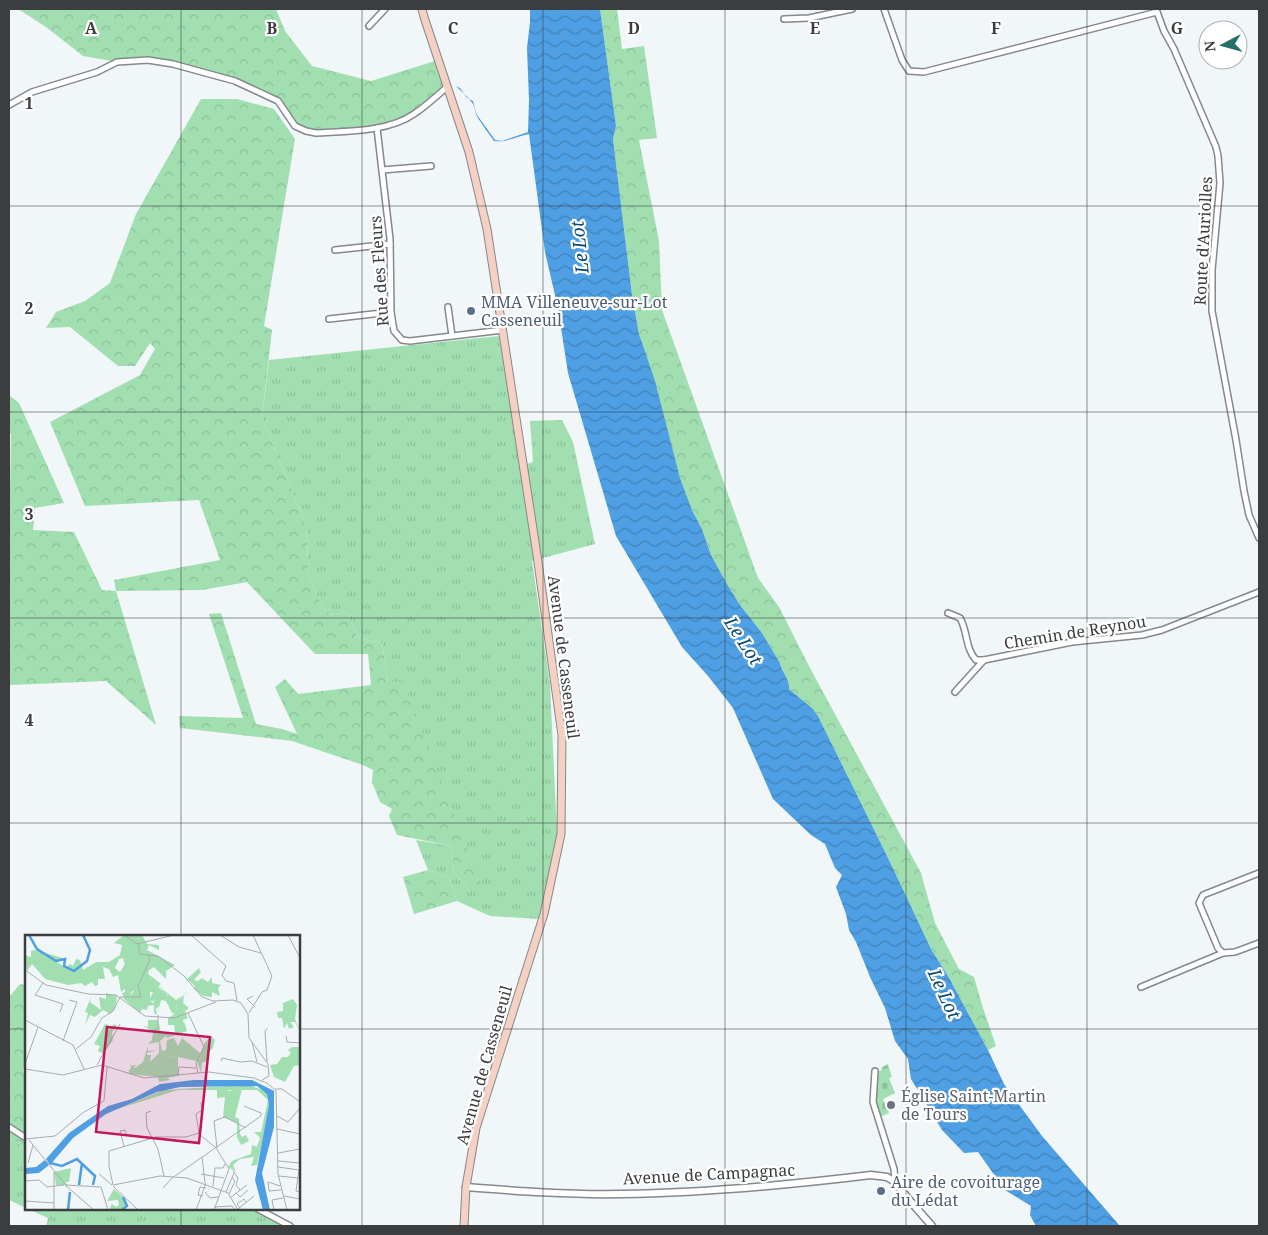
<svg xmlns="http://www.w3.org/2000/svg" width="1268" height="1235" font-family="'Noto Serif',serif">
  <defs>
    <pattern id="grass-tufts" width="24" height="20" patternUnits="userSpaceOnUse" patternTransform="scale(1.25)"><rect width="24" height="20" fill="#a1dfb1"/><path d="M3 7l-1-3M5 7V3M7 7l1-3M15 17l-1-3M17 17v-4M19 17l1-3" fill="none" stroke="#8cc099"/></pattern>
    <pattern id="forest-crowns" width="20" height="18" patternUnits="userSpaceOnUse" patternTransform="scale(1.25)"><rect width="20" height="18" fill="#a1dfb1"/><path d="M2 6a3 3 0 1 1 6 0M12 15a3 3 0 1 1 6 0" fill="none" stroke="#8cc099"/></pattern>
    <pattern id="cemetery-stones" width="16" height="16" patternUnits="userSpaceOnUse" patternTransform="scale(1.25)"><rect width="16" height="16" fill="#a1dfb1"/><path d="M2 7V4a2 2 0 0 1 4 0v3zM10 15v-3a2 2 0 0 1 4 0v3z" fill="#8cc099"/></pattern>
    <pattern id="water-waves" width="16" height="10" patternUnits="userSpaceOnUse" patternTransform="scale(1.25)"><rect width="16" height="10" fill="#4e9fe3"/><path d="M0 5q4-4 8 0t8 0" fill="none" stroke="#4283b9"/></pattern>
  </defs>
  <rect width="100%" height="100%" fill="#f1f6f9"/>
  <g fill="url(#grass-tufts)">
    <path d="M499 336 520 466 533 462 530 421 562 420 573 442 595 544 532 561 550 685 557 833 539 919 490 916 457 901 449 877 428 870 416 840 451 846 454 873 470 892 388 682 382 643 358 638 347 612 331 615 323 608 309 576 306 525 262 418 269 360Z"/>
    <path d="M9 1138 26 1149V1208L9 1200Z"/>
    <path d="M28 1209H261L292 1226H46L48 1218Z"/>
  </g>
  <g fill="url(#forest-crowns)">
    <path d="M18 9H276L285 31 312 66 371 81 438 60 447 87 414 114 382 127 316 133 295 126 278 101 235 81 148 60 117 62 83 56 46 27Z"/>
    <path d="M600 9H617L622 49 644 46 657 138 639 140 659 241 662 310 758 578 779 607 810 668 921 873 935 923 959 969 974 977 983 1008 996 1046 988 1050 948 976 931 949 891 864 818 716 813 709 789 689C790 679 782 673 780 663L762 633 740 605 727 584 711 555 702 529 692 510 680 478 639 334 632 295 613 139 616 126Z"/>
    <path d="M201 99H237L274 109 295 139 264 326 272 330 262 418 306 525 309 576 323 608 331 615 347 612 358 638 382 643 388 682 403 681 481 883 470 892 454 873 451 846 397 835 389 816 392 809 380 802 372 782 373 770 363 765 292 741 180 728 179 716 243 718 209 614 221 613 256 724 282 729 297 734 275 687 285 679 298 694 371 685 368 654H315L247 582 202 590 116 591 156 725 106 681 9 685V548L11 433 9 434V395L19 403 64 503 35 508 33 530 74 532 102 590 116 591 114 580 220 560 199 500 85 506 50 422 140 375 155 349 150 343 135 366H118L70 327 46 328 56 312 85 301 110 283 136 214Z"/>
    <path d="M428 870 449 877 457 901 414 914 403 877Z"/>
    <path d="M20 984 26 985V1054L23 1072 26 1073V1149L9 1138V996H10Z"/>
  </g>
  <path fill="url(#cemetery-stones)" d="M888 1064 892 1077 889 1078 895 1093 883 1099 889 1113 880 1117 875 1101 879 1071 882 1070 881 1068Z"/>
  <path fill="url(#water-waves)" d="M530 9H600L616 126 613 139 632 295 639 334 655 381 680 478 692 510 702 529 711 555 727 584 740 605 762 633 780 663C782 673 790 679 789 689L813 709 818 716 891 864 931 949 948 976 988 1050 1004 1084 1042 1136 1120 1226H1036L1030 1215 1031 1206 1005 1190 978 1152 964 1153 942 1130 911 1079 908 1059 895 1041 885 1008 870 977 856 942 849 930 846 914 836 887 842 875 835 868 825 844 811 835 773 799 733 708 708 676 682 647 616 536 568 373 558 308 545 252 529 134C518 136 505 143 494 141 489 134 483 126 478 118 475 114 476 110 474 106 473 102 459 88 455 86L460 88 467 98 473 101 477 115 495 140 502 141 528 132 529 100 527 48 530 22Z"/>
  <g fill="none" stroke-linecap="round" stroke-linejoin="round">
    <defs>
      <g id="minor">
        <path d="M884 9 902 60 909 71 924 72 1157 12"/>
        <path d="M1157 12 1164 31 1174 49 1216 147 1218 156 1220 183 1212 270V311L1236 440 1244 491 1249 515 1259 538"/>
        <path d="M784 19 809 18 852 9"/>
        <path d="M369 26 385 9"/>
        <path d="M9 105 32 92 97 72 117 62 148 60 173 64 235 81 278 101 295 126 306 131 316 133C347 131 388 132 414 114 426 106 437 96 447 87"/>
        <path d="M377 128 390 239 391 312 394 331 402 340 410 341 503 330"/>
        <path d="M382 170 431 166"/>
        <path d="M335 250 390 244"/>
        <path d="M448 307 452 336"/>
        <path d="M329 319 391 312"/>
        <path d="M948 613 960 618C968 632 965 648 976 660H984L1072 642 1142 635 1162 630 1259 592"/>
        <path d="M955 692 984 660"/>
        <path d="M1259 873 1203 895 1199 903 1218 948 1223 953 1235 952 1259 943"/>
        <path d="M1141 987 1223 953"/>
        <path d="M875 1071 873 1102 894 1169 895 1182"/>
        <path d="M9 1127 26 1138"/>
        <path d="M258 1209 290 1226"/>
      </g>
      <path id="tertiary" d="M466 1187C517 1191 570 1195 621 1194 705 1193 788 1185 871 1175L887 1177 895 1182 911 1202 932 1226"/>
      <path id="secondary" d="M422 9 424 17 469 152 487 229 537 555 562 735 561 834 544 914 476 1128 466 1187 464 1226"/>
    </defs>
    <use href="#minor" stroke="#85888c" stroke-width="8"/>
    <use href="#tertiary" stroke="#85888c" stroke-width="9"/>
    <use href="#secondary" stroke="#85888c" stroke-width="9"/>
    <use href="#minor" stroke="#fff" stroke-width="5"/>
    <use href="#tertiary" stroke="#fff" stroke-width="6"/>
    <use href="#secondary" stroke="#f4d1c3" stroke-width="7"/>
  </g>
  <path fill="none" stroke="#3b3d3e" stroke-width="1" stroke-opacity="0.55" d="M181 9V936M362 9V1226M543 9V1226M725 9V1226M906 9V1226M1087 9V1226M9 206H1259M9 412H1259M9 618H1259M9 823H1259M9 1029H26M299 1029H1259M181 1209V1226"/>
  <g fill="#5c6f8a" stroke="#fff" stroke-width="2">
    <circle cx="471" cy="311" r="5"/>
    <circle cx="881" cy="1191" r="5"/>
  </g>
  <circle fill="#6b7280" stroke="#fff" stroke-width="2" cx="891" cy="1105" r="5"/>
  <g text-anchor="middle" stroke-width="4.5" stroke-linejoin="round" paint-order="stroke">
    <g font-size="16" fill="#3b3d3e" stroke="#fff">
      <text transform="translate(1203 241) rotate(-87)" y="6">Route d'Auriolles</text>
      <text transform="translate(379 271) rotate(-94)" y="6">Rue des Fleurs</text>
      <text transform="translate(1075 632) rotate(-9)" y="6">Chemin de Reynou</text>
      <text transform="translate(564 657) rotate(83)" y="6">Avenue de Casseneuil</text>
      <text transform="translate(484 1065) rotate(-74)" y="6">Avenue de Casseneuil</text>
      <text transform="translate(709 1174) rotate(-3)" y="6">Avenue de Campagnac</text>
    </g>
    <g font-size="16" fill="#4e5e75" stroke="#fff" text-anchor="start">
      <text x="481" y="308">MMA Villeneuve-sur-Lot<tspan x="481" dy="18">Casseneuil</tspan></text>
      <text x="891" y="1188">Aire de covoiturage<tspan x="891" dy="18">du Lédat</tspan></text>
    </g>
    <g font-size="16" fill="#5b616d" stroke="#fff" text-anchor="start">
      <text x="901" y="1102">Église Saint-Martin<tspan x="901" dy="18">de Tours</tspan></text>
    </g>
    <g font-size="18" font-style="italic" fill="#0a4874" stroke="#fff">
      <text transform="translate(580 247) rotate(-96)" y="6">Le Lot</text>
      <text transform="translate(743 641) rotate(57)" y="6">Le Lot</text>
      <text transform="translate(944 994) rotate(65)" y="6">Le Lot</text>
    </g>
  </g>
  <g transform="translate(25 935)">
    <rect width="275" height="275" fill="#f1f6f9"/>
    <path d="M99 0H117L122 9 134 10V15L124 10 122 15 150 30 141 36V44L129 32 124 35 123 39 136 49 133 51 125 44V63L105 61 109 56 98 36 100 25 95 20 97 10 89 8ZM128 49 142 59 141 65 124 66 129 57ZM159 61 158 68 164 73 160 76 163 83 158 85 150 99 149 90H143V83L151 78 152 66ZM80 89 84 91 83 96 89 89 92 91 87 97 88 105 78 119 73 116 75 111 69 109ZM148 121 153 122V141L142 143 145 145 134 147 133 142 104 139V135L109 130H111L107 134ZM202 153 203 156 217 154 210 182 214 184 215 199 217 202 221 200 224 206 216 210 212 202V188L198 182 200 162 192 163V154ZM46 233 44 247H40L43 250H31L29 237Z" fill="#a1dfb1"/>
    <path d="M9 15 38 23 32 27 41 33 45 29 48 31 51 24 55 25 58 35 71 27H84L98 18 103 23 98 28 99 23 94 24 90 33 95 37 99 31 102 32 99 36 111 57 109 59 110 56H107L105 61 122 60 125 63 128 57H125V44L151 65 163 57 152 66 151 79 147 78 141 66 137 65 143 60 134 52 132 55 129 49V57L127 66 126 64 124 65 128 68 130 65H136L133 78 134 71 131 74 132 80 129 78V70L123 71 122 75 117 74 115 78 99 64 97 58 100 57V54L96 57 93 40 88 42 84 34 78 32 80 44H73V50L70 51 67 47 60 51 56 48 43 50 20 44 7 29 2 36 0 20 6 22V16ZM174 33 176 37 169 45 173 46 177 43 183 47 187 42V48L196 50 193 53 195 61 187 57V62L178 61 169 54 170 51 162 44ZM81 58 92 61 90 74 85 79 78 75 70 82 65 80 60 90 63 78 60 77 66 62 65 67 76 75 74 62 81 64ZM268 64 272 70 270 84 275 97 270 87H265L269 92 264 94 262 88 259 94 257 83H253L252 77 258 76V68ZM123 85H133L136 98 148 100 157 85 160 89 162 96 142 103 141 101 135 106 137 116 141 115 142 105 149 103 153 111 157 103 175 118 174 125 179 109 186 101 190 105 188 113 183 118V125L177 128 176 138 172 126 148 121 107 135 105 129 110 133 118 127 123 111V116L132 115 122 118V120H126L125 127 134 118V107L123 109 127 105 128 97 119 91 123 92ZM267 112H275V130L269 131 260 147 249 142 245 130 252 129 257 122H263L266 118 263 115ZM221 150 239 155 244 162V177L232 230 226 231 229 222 215 224 208 230 211 237 203 232 207 226 226 219 227 210 232 212 235 203 229 197H236L243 165 232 155H153L89 175 139 155Z" fill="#a1dfb1"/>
    <path d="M89 254 98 262 101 272 96 275H84L87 269 91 272 94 270 93 265 82 266Z" fill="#a1dfb1"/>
    <path d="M173 140 169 145H227L249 156V192L237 238 245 275H238L230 245 244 170 242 159 232 151 155 152 132 157 81 179 48 203 25 230 21 224 44 198 83 171 107 164 135 149 169 145ZM20 225 24 230 14 238 0 239V233L11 232Z" fill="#4e9fe3"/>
    <path fill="none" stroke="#4e9fe3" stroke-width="2.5" d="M4 0 12 14 31 26 40 24 39 31 49 36 62 26 65 15 58 0M25 228 37 231 52 224 70 241 68 250M54 250 57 228M43 275 45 257M97 275 102 271 98 262"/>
    <path fill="none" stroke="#a8acae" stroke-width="1" d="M99 0 114 10V19L133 21 159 41 177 62 188 66 208 65 216 68 223 79 224 103 243 129 244 141 237 145M166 0 201 31 197 40 201 46 209 48 212 66M195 0 214 12 236 18M263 0 275 23M112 9 149 0M0 35 21 50 63 59 91 60 120 81 149 83 191 67M18 48 10 60 38 69 35 77M228 61 222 64 229 71M95 62H116L113 51 125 25 123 20M163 78 179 112 171 128 173 138M224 78 237 57 242 55 247 41 228 0M0 85 48 110 59 134M125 96 133 94V80M261 101 262 107 275 108M38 106 52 67 44 65M227 107 232 127M51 114 66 102 77 83 88 76 95 62M196 126 197 123 215 127 227 126 242 132M242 127 240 96 243 93M0 129 13 92M72 130 95 89M0 134 38 140 77 130 119 143 184 137 229 143 242 148 251 156 253 239 262 275M153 141 154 132 171 133M250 154H257L275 167M126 176 121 178 122 193 133 214 139 241M252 181 263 187 275 173M252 194 275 199M174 198 171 179 177 175 176 167M174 199 191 213 204 234 189 275M0 204 30 201 59 177 79 166 82 132M4 205 40 249M99 211 95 196 100 195 102 201M192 213 189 186 200 182 221 193M253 218 275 214M177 222 180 248M253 226 274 228M3 228 8 210M84 231V216L131 202H161L174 198M84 231 88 250M253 232 274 235M274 235 271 256 275 257M208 236 213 243 211 250 215 255M74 239 87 250M176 239 199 243M150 241 236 181V178L219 171M254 241 273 243M0 246 14 245 22 252 39 250M40 250 69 275M40 250 76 252M88 250 135 241 162 243 203 258 213 275M88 251 113 275M188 251 190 233H198L200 229M255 251 243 247 244 256 256 255M76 252 83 275M138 253 149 241M180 257 185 263 193 262M201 257 209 238M211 258 215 262 223 255M204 259 210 246 207 243M178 261 173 260 175 252 181 253M259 261 275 264M206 262 222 250M0 266 29 268M189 272 207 271 210 275M215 273 212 269 219 264 221 267M213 274 229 261M29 275V237M171 275 181 248M249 275 247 265 258 263"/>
    <path fill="#c2185b" fill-opacity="0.15" stroke="#c2185b" stroke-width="2.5" d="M82 92 185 102 174 208 71 197Z"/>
    <rect width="275" height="275" fill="none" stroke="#3b3d3e" stroke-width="2.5"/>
  </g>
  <g font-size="16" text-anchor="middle" font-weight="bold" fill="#3b3d3e" stroke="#fff" stroke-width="4.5" stroke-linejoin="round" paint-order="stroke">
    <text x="91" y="34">A</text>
    <text x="272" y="34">B</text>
    <text x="453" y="34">C</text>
    <text x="634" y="34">D</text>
    <text x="815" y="34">E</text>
    <text x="996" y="34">F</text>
    <text x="1177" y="34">G</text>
    <text x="29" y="109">1</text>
    <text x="29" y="314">2</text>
    <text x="29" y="520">3</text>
    <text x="29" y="726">4</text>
  </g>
  <rect width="1268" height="1235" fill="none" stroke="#3b3d3e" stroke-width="20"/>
  <g transform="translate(1223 45) rotate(264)"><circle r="24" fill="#ffffff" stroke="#b1b1b2"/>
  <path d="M0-4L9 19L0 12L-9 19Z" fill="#256f68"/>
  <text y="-8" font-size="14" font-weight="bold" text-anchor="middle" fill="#3b3d3e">N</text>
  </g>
</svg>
